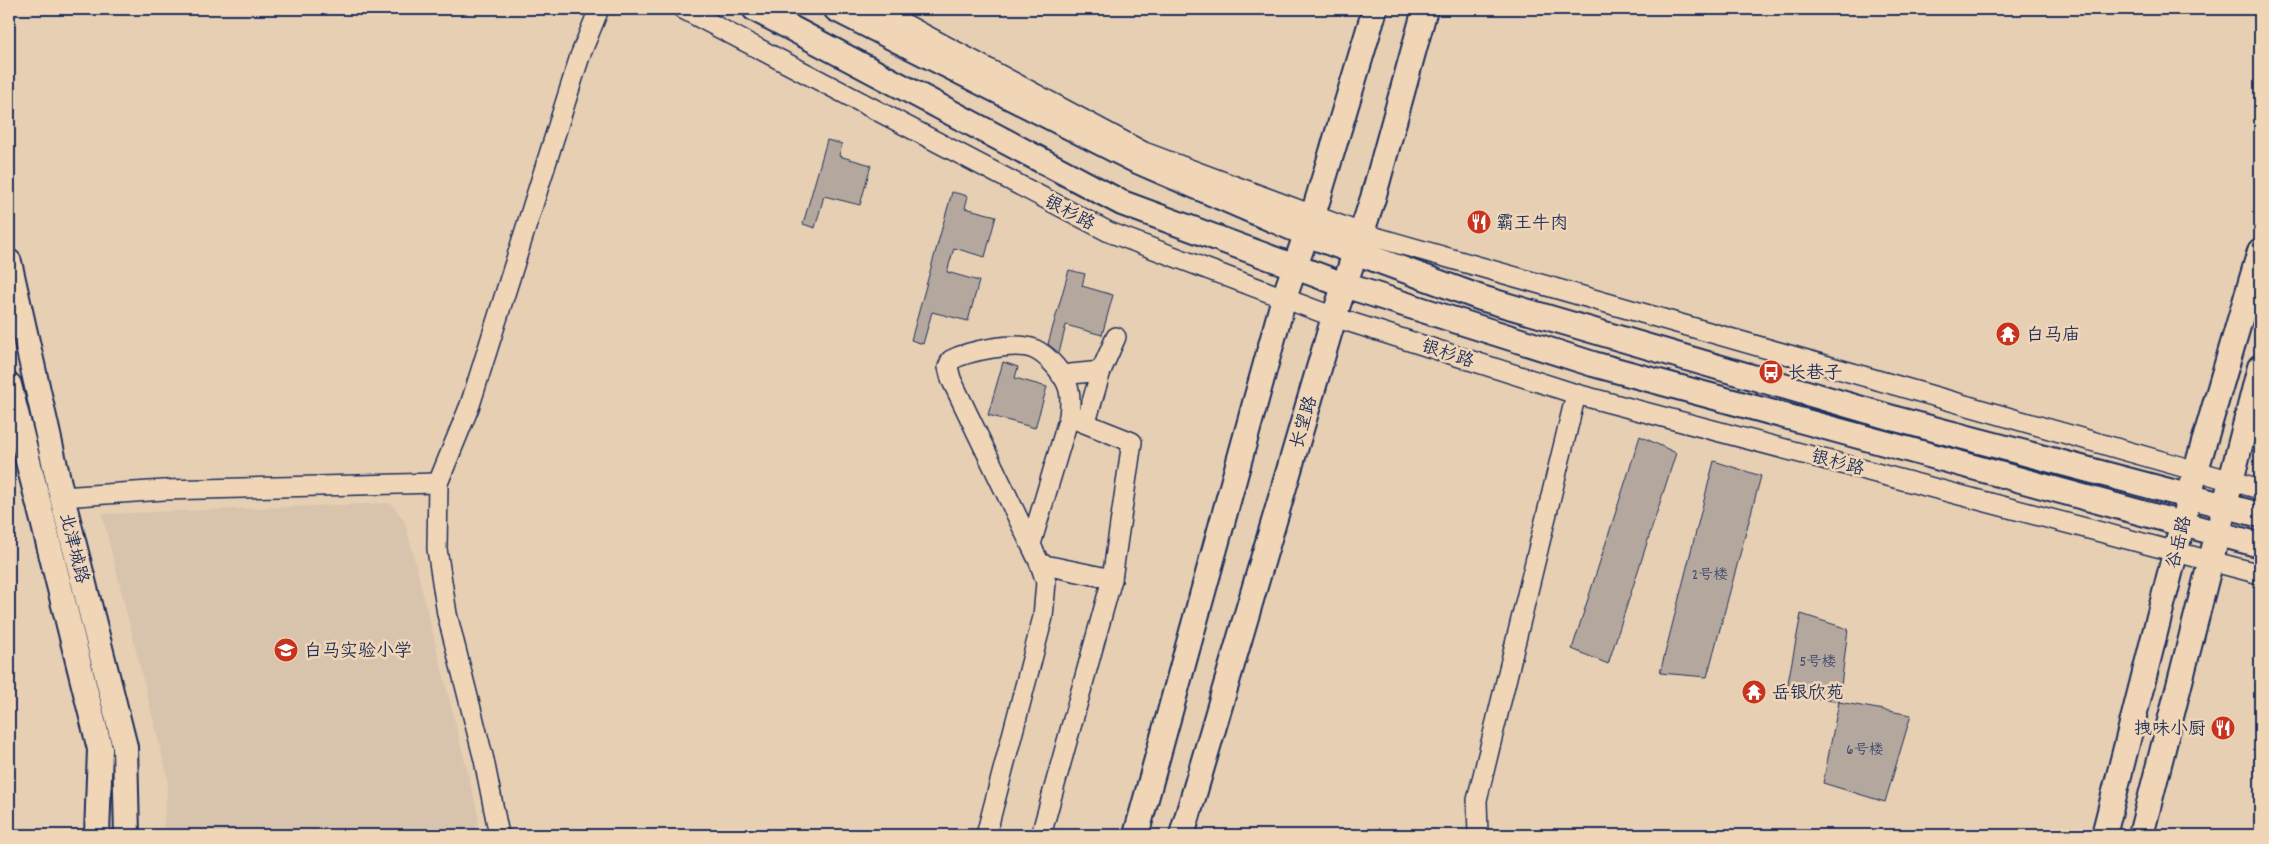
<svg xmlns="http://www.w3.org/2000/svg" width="2269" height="844" font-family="Dekko,'LXGW WenKai TC',sans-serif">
  <rect width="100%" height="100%" fill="#e7cfb3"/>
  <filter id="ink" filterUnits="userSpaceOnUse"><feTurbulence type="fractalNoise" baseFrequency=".02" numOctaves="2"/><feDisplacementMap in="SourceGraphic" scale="10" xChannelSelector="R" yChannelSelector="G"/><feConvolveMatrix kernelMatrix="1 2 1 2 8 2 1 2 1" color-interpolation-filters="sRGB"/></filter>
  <g filter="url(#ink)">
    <path fill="#d8c3ad" d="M391 503 405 522 479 818 475 835H163L168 779 102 514Z"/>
    <g fill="#b4a89e" stroke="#1b2f5e">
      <path d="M827 140 842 144 839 156 871 165 860 205 824 196 815 228 803 224Z"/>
      <path d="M952 192 968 196 965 208 996 216 985 257 954 248 947 272 979 281 968 321 932 312 923 344 911 340Z"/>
      <path d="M1069 270 1085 274 1082 286 1113 295 1102 335 1066 325 1059 353 1048 344Z"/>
      <path d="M1003 362 1018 367 1015 378 1047 387 1035 428 988 415Z"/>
      <path d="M1640 436 1676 453 1608 664 1572 649Z"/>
      <path d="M1714 461 1761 476 1707 677 1660 673Z"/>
      <path d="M1801 614 1848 629 1839 702 1786 693Z"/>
      <path d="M1839 702 1911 715 1885 802 1823 783Z"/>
    </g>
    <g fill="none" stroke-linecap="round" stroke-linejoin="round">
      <defs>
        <g id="minor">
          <path d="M683 9 1109 232 1334 317 1576 394 2260 574"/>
          <path d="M877 9 1144 152 1361 233 2260 489"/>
          <path d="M1061 375 1101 371"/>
          <path d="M1086 422 1101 371 1116 337"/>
          <path d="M62 497 164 490 438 483"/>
          <path d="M1040 564 1112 579"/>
          <path d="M499 835 484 760 447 614 437 549 438 483 470 405 580 56 599 9"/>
          <path d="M986 835 1043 617 1046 582 1040 564 951 379 948 367 951 360C968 351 1016 341 1034 349 1048 355 1065 375 1069 390 1071 399 1070 408 1069 417L1031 544"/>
          <path d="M1041 835 1112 579 1132 442 1069 417"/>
          <path d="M1478 835 1477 800 1576 394"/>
        </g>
        <g id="major">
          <path d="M755 9 1122 203 1344 285 1593 364 2260 545"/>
          <path d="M836 9 1135 160 1306 234 1481 298 1896 419 2260 515"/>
          <path d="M9 262 62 497 125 747 127 835"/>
          <path d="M9 385 100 749 97 835"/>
          <path d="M1136 835 1284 298 1313 215 1375 9"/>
          <path d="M1182 835 1334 317 1373 198 1425 9"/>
          <path d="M2104 835 2196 470 2260 251"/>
          <path d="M2141 835 2260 367"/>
        </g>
      </defs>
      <use href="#minor" stroke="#1b2f5e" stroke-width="22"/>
      <use href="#major" stroke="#1b2f5e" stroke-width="28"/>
      <use href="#minor" stroke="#f0d6b7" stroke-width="19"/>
      <use href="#major" stroke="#f0d6b7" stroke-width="24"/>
    </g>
  </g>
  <defs>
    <symbol id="restaurant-disc" viewBox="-11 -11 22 22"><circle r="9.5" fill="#c8321e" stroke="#f0d6b7"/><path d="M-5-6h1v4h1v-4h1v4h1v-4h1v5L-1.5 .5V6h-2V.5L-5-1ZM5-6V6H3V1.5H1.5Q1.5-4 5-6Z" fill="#fff"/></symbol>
    <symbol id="temple-disc" viewBox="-11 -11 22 22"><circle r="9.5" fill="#c8321e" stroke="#f0d6b7"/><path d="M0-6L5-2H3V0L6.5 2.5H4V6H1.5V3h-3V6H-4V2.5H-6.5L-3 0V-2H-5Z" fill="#fff"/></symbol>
    <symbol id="bus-disc" viewBox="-11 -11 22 22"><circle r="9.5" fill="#c8321e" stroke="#f0d6b7"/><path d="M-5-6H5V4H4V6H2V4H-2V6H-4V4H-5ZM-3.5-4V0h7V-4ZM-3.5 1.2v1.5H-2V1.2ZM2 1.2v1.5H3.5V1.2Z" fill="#fff"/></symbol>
    <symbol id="school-disc" viewBox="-11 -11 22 22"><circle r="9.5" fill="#c8321e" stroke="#f0d6b7"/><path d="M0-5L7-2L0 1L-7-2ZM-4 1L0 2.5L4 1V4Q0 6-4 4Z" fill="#fff"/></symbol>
  </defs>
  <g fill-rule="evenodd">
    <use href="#restaurant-disc" x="1465" y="208" width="28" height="28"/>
    <use href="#temple-disc" x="1994" y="320" width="28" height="28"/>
    <use href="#bus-disc" x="1757" y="358" width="28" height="28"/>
    <use href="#school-disc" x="272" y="636" width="28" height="28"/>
    <use href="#temple-disc" x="1740" y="678" width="28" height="28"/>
    <use href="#restaurant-disc" x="2209" y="714" width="28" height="28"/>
  </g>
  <g text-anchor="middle" stroke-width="5" stroke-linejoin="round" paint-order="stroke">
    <g font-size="15" fill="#414d6e">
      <text x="1710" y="579">2号楼</text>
      <text x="1818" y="666">5号楼</text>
      <text x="1865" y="754">6号楼</text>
    </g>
    <g font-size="18" fill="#1b2f5e" stroke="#f0d6b7">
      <text transform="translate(1070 212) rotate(28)" y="6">银杉路</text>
      <text transform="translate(1448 353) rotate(18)" y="6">银杉路</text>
      <text transform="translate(1303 422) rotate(-74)" y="6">长望路</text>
      <text transform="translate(1838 462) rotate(15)" y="6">银杉路</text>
      <text transform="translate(2178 542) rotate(-76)" y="6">谷岳路</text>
      <text transform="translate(75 548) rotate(76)" y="6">北津城路</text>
    </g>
    <g font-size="18" fill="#1b2f5e" stroke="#f0d6b7" text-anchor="start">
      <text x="1496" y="228">霸王牛肉</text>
      <text x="2026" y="340">白马庙</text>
      <text x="1788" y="378">长巷子</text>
      <text x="304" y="656">白马实验小学</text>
      <text x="1772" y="698">岳银欣苑</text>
      <text x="2206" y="734" text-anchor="end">拽味小厨</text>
    </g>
  </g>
  <rect width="2269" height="844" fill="none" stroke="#f0d6b7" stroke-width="30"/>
  <rect x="15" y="15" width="2239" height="814" fill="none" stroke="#1b2f5e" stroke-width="2" filter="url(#ink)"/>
</svg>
